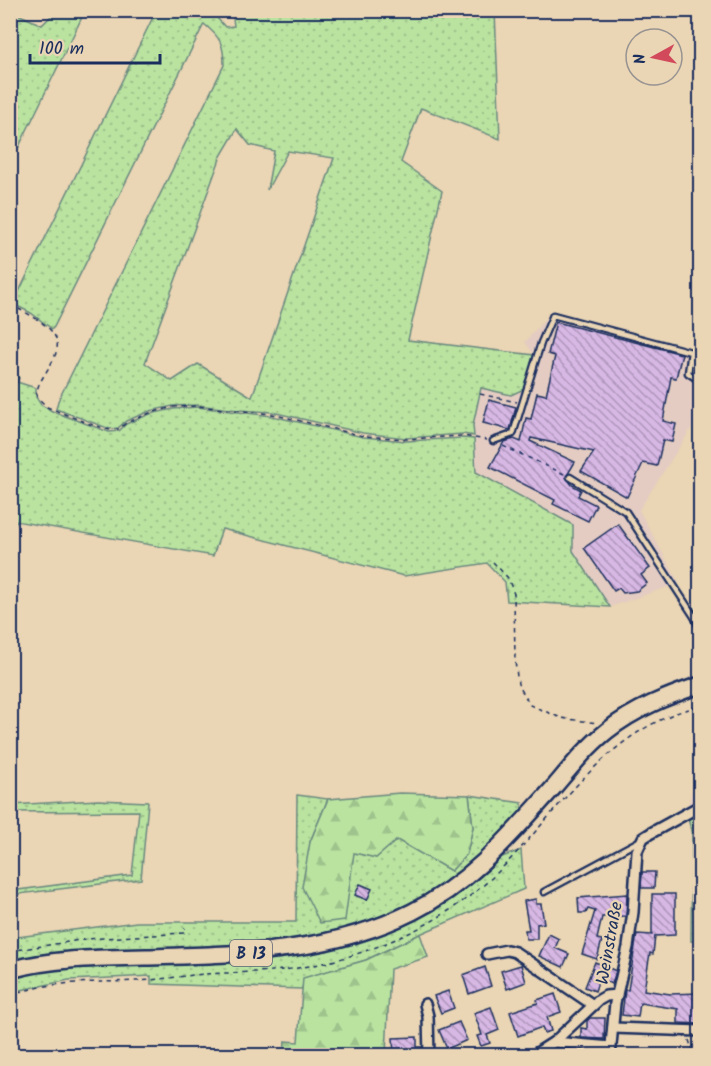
<svg xmlns="http://www.w3.org/2000/svg" width="711" height="1066" font-family="Kalam,sans-serif">
  <defs>
    <pattern id="grass-dots" width="8" height="8" patternUnits="userSpaceOnUse" patternTransform="scale(1.5)"><rect width="8" height="8" fill="#bae3a0"/><path d="M2 2h.1M6 6h.1" fill="none" stroke="#9fc38c" stroke-width="1.8" stroke-linecap="round"/></pattern>
    <pattern id="forest-firs" width="22" height="20" patternUnits="userSpaceOnUse" patternTransform="scale(1.5)"><rect width="22" height="20" fill="#bae3a0"/><path d="M5 1l3.5 6h-7zM16 11l3.5 6h-7z" fill="#9fc38c"/></pattern>
    <pattern id="building-back-hatch" width="6" height="6" patternUnits="userSpaceOnUse" patternTransform="scale(1.5)"><rect width="6" height="6" fill="#d7b7e3"/><path d="M-1 5l2 2M0 0l6 6M5-1l2 2" fill="none" stroke="#ae95bb"/></pattern>
  </defs>
  <rect width="100%" height="100%" fill="#ead5b4"/>
  <filter id="ink" filterUnits="userSpaceOnUse"><feTurbulence type="fractalNoise" baseFrequency=".0167" numOctaves="2"/><feDisplacementMap in="SourceGraphic" scale="12" xChannelSelector="R" yChannelSelector="G"/><feConvolveMatrix kernelMatrix="1 2 1 2 8 2 1 2 1" color-interpolation-filters="sRGB"/></filter>
  <g filter="url(#ink)">
    <g fill="#e4ccc2">
      <path d="M552 311 687 347 700 355V415L639 510 679 583 610 607 573 551V525L476 472 473 425 481 388 511 395 534 355 525 342Z"/>
      <path d="M700 753V801L688 806 700 757Z"/>
    </g>
    <g fill="url(#grass-dots)" stroke="#6a897f" stroke-width="1.5" fill-rule="evenodd">
      <path d="M11 11 42 25 56 11H85L11 163Z"/>
      <path d="M156 11H211L225 27 234 26 232 11H495L500 139 421 108 401 162 442 191 408 340 534 355 524 389 511 395 481 388 473 425 474 436 463 434 406 438 363 433 272 412 238 410 197 405 173 406 150 411 126 421 118 428 110 429 56 409 58 401 224 65C224 44 220 37 204 24L54 327 52 329 31 313 13 304ZM237 129 250 145 274 151 267 190 288 151 334 158 252 397 198 364 172 381 145 363 221 156Z"/>
      <path d="M11 373 19 378 17 382 36 388V397L41 405 54 412 109 432 119 431 126 424 150 414 173 409 197 407 272 416 363 437 406 441 463 438 474 439 476 472 573 525V551L610 607 507 601 505 582 487 563 404 576 222 529 213 556 16 521 11 535Z"/>
      <path d="M297 795 328 799 310 842 376 858 397 839 451 871 467 854 473 827 469 795 522 803 521 817 452 884 368 927 305 941 11 966 10 939 17 937 137 922H296Z"/>
      <path d="M98 800 148 802 141 879 11 895V891L132 875 139 811 11 812V805Z"/>
      <path d="M700 813V942L691 941 692 835 688 818Z"/>
      <path d="M521 850 524 889 420 934 366 960 304 978 302 989 151 984V976L69 980 11 992V977L72 965 226 960 407 922 441 904 502 857Z"/>
    </g>
    <g fill="url(#forest-firs)" stroke="#6a897f" stroke-width="1.5">
      <path d="M400 793 469 795 473 827 467 854 451 871 397 840 376 858 354 853 345 920 320 923 302 887 310 842 328 799Z"/>
      <path d="M420 934 428 957 390 969 386 1055H284L285 1041 298 1042 303 978 366 960Z"/>
    </g>
    <g fill="url(#building-back-hatch)" stroke="#1b2f5e" stroke-width="1.5">
      <path d="M556 322 682 354 676 378 671 377 663 421 676 424 672 442 663 440 657 466 643 463 627 497 581 471 594 452 531 438 530 441 575 462 566 477 572 485 581 490 578 496 596 505 588 521 553 504 555 500 490 467 504 442 514 439 521 442 526 418 531 419 537 393 546 395 555 356 548 354Z"/>
      <path d="M489 400 516 407 510 430 483 423Z"/>
      <path d="M618 524 650 568 641 575 647 583 637 591 623 593 619 588 614 591 584 548Z"/>
      <path d="M642 872H655L654 888H641Z"/>
      <path d="M360 884 372 889 367 900 355 895Z"/>
      <path d="M627 894 626 916 602 917 597 939 602 940 597 959 582 954 595 911 588 909 586 913H579L578 898Z"/>
      <path d="M652 894H675V935L655 936 653 954 650 953 644 990 670 994 700 993V1024L678 1023V1009L640 1003 638 1017 622 1015 625 990H628L637 934 652 935Z"/>
      <path d="M536 899V904H541L544 923 537 924V939H526L525 930H529L524 901Z"/>
      <path d="M549 934 559 939 555 948 569 954 563 967 539 956Z"/>
      <path d="M595 962 616 971 612 984 599 979 595 991 585 987Z"/>
      <path d="M521 965 526 982 507 989 501 971Z"/>
      <path d="M485 967 491 986 469 994 463 975Z"/>
      <path d="M448 991 454 1008 441 1013 434 996Z"/>
      <path d="M555 994 561 1012 547 1017 551 1031 544 1033 542 1027 518 1036 510 1012 538 1003 537 1000Z"/>
      <path d="M491 1007 499 1030 487 1035 490 1043 481 1046 477 1036 482 1035 474 1013Z"/>
      <path d="M590 1018H605L604 1039 581 1038V1028L587 1029V1021Z"/>
      <path d="M459 1022 467 1040 447 1049 439 1030Z"/>
      <path d="M417 1037V1047H422V1056H394L393 1038Z"/>
    </g>
    <g fill="none" stroke-linecap="round" stroke-linejoin="round">
      <defs>
        <g id="service">
          <path d="M493 441 513 434 541 343 553 315 691 352 688 373 700 381"/>
          <path d="M570 477 626 512 695 618 700 630"/>
          <path d="M695 618 700 610"/>
          <path d="M544 892 641 840"/>
        </g>
        <g id="minor">
          <path d="M487 954 507 950 515 952 593 1005"/>
          <path d="M425 1004 428 1016 429 1056"/>
          <path d="M613 1028 700 1031"/>
          <path d="M554 1042 611 1047"/>
          <path d="M532 1056 554 1042 599 1000 606 996 617 995"/>
          <path d="M610 1056 615 1003 628 947 633 912 637 851 643 838 651 833 700 806"/>
        </g>
        <path id="primary" d="M10 970C54 958 101 958 146 957 237 954 328 954 412 912 471 883 511 835 554 787 571 767 587 747 607 731 634 709 668 696 700 685"/>
      </defs>
      <use href="#service" stroke="#1b2f5e" stroke-width="9"/>
      <use href="#minor" stroke="#1b2f5e" stroke-width="14"/>
      <use href="#primary" stroke="#1b2f5e" stroke-width="20"/>
      <g stroke="#1b2f5e" stroke-width="1.5" stroke-dasharray="4.5 4.5" stroke-linecap="butt">
        <path d="M10 305C25 312 61 328 57 348 56 357 49 367 45 374 40 382 36 388 37 397L47 407 87 423 110 430 119 429 126 423 150 413 173 407 197 406 272 414 363 436 406 439 463 436 487 440"/>
        <path d="M480 394 517 402"/>
        <path d="M503 446 564 474"/>
        <path d="M493 562 508 578 514 594 515 661 518 684 530 705 561 718 597 723"/>
        <path d="M10 951 87 939 185 933V928"/>
        <path d="M10 995C55 980 91 983 136 981 159 980 181 976 204 974 237 972 271 973 304 967 339 961 375 949 407 934 439 919 472 897 497 873 560 811 608 727 700 706"/>
        <path d="M689 1040 694 1056"/>
      </g>
      <use href="#service" stroke="#ead5b4" stroke-width="4.5"/>
      <use href="#minor" stroke="#ead5b4" stroke-width="9"/>
      <use href="#primary" stroke="#ead5b4" stroke-width="15"/>
    </g>
  </g>
  <g text-anchor="middle" stroke-width="4.5" stroke-linejoin="round" paint-order="stroke">
    <rect fill="#ead5b4" stroke="#596178" stroke-width="1.5" x="230" y="940" width="42" height="26" rx="4.5"/>
    <g font-size="16" font-weight="bold" fill="#1b2f5e">
      <text x="251" y="959">B 13</text>
    </g>
    <g font-size="18" fill="#1b2f5e" stroke="#ead5b4">
      <text transform="translate(609 943) rotate(-80)" y="6">Weinstraße</text>
    </g>
  </g>
  <rect width="711" height="1066" fill="none" stroke="#ead5b4" stroke-width="36"/>
  <rect x="18" y="18" width="675" height="1030" fill="none" stroke="#1b2f5e" stroke-width="2" filter="url(#ink)"/>
  <g transform="translate(654 57) rotate(262)"><circle r="28" fill="#ead5b4" stroke="#979392" stroke-width="1.5"/>
  <path d="M0-4.5L10 22L0 15L-10 22Z" fill="#d1495b"/>
  <text y="-9" font-size="16" font-weight="bold" text-anchor="middle" fill="#1b2f5e">N</text>
  </g>
  <path d="M30 54v9h130v-9" fill="none" stroke="#1b2f5e" stroke-width="3"/>
  <text x="39" y="54" font-size="18" fill="#1b2f5e" stroke="#ead5b4" stroke-width="4.5" paint-order="stroke">100 m</text>
</svg>
